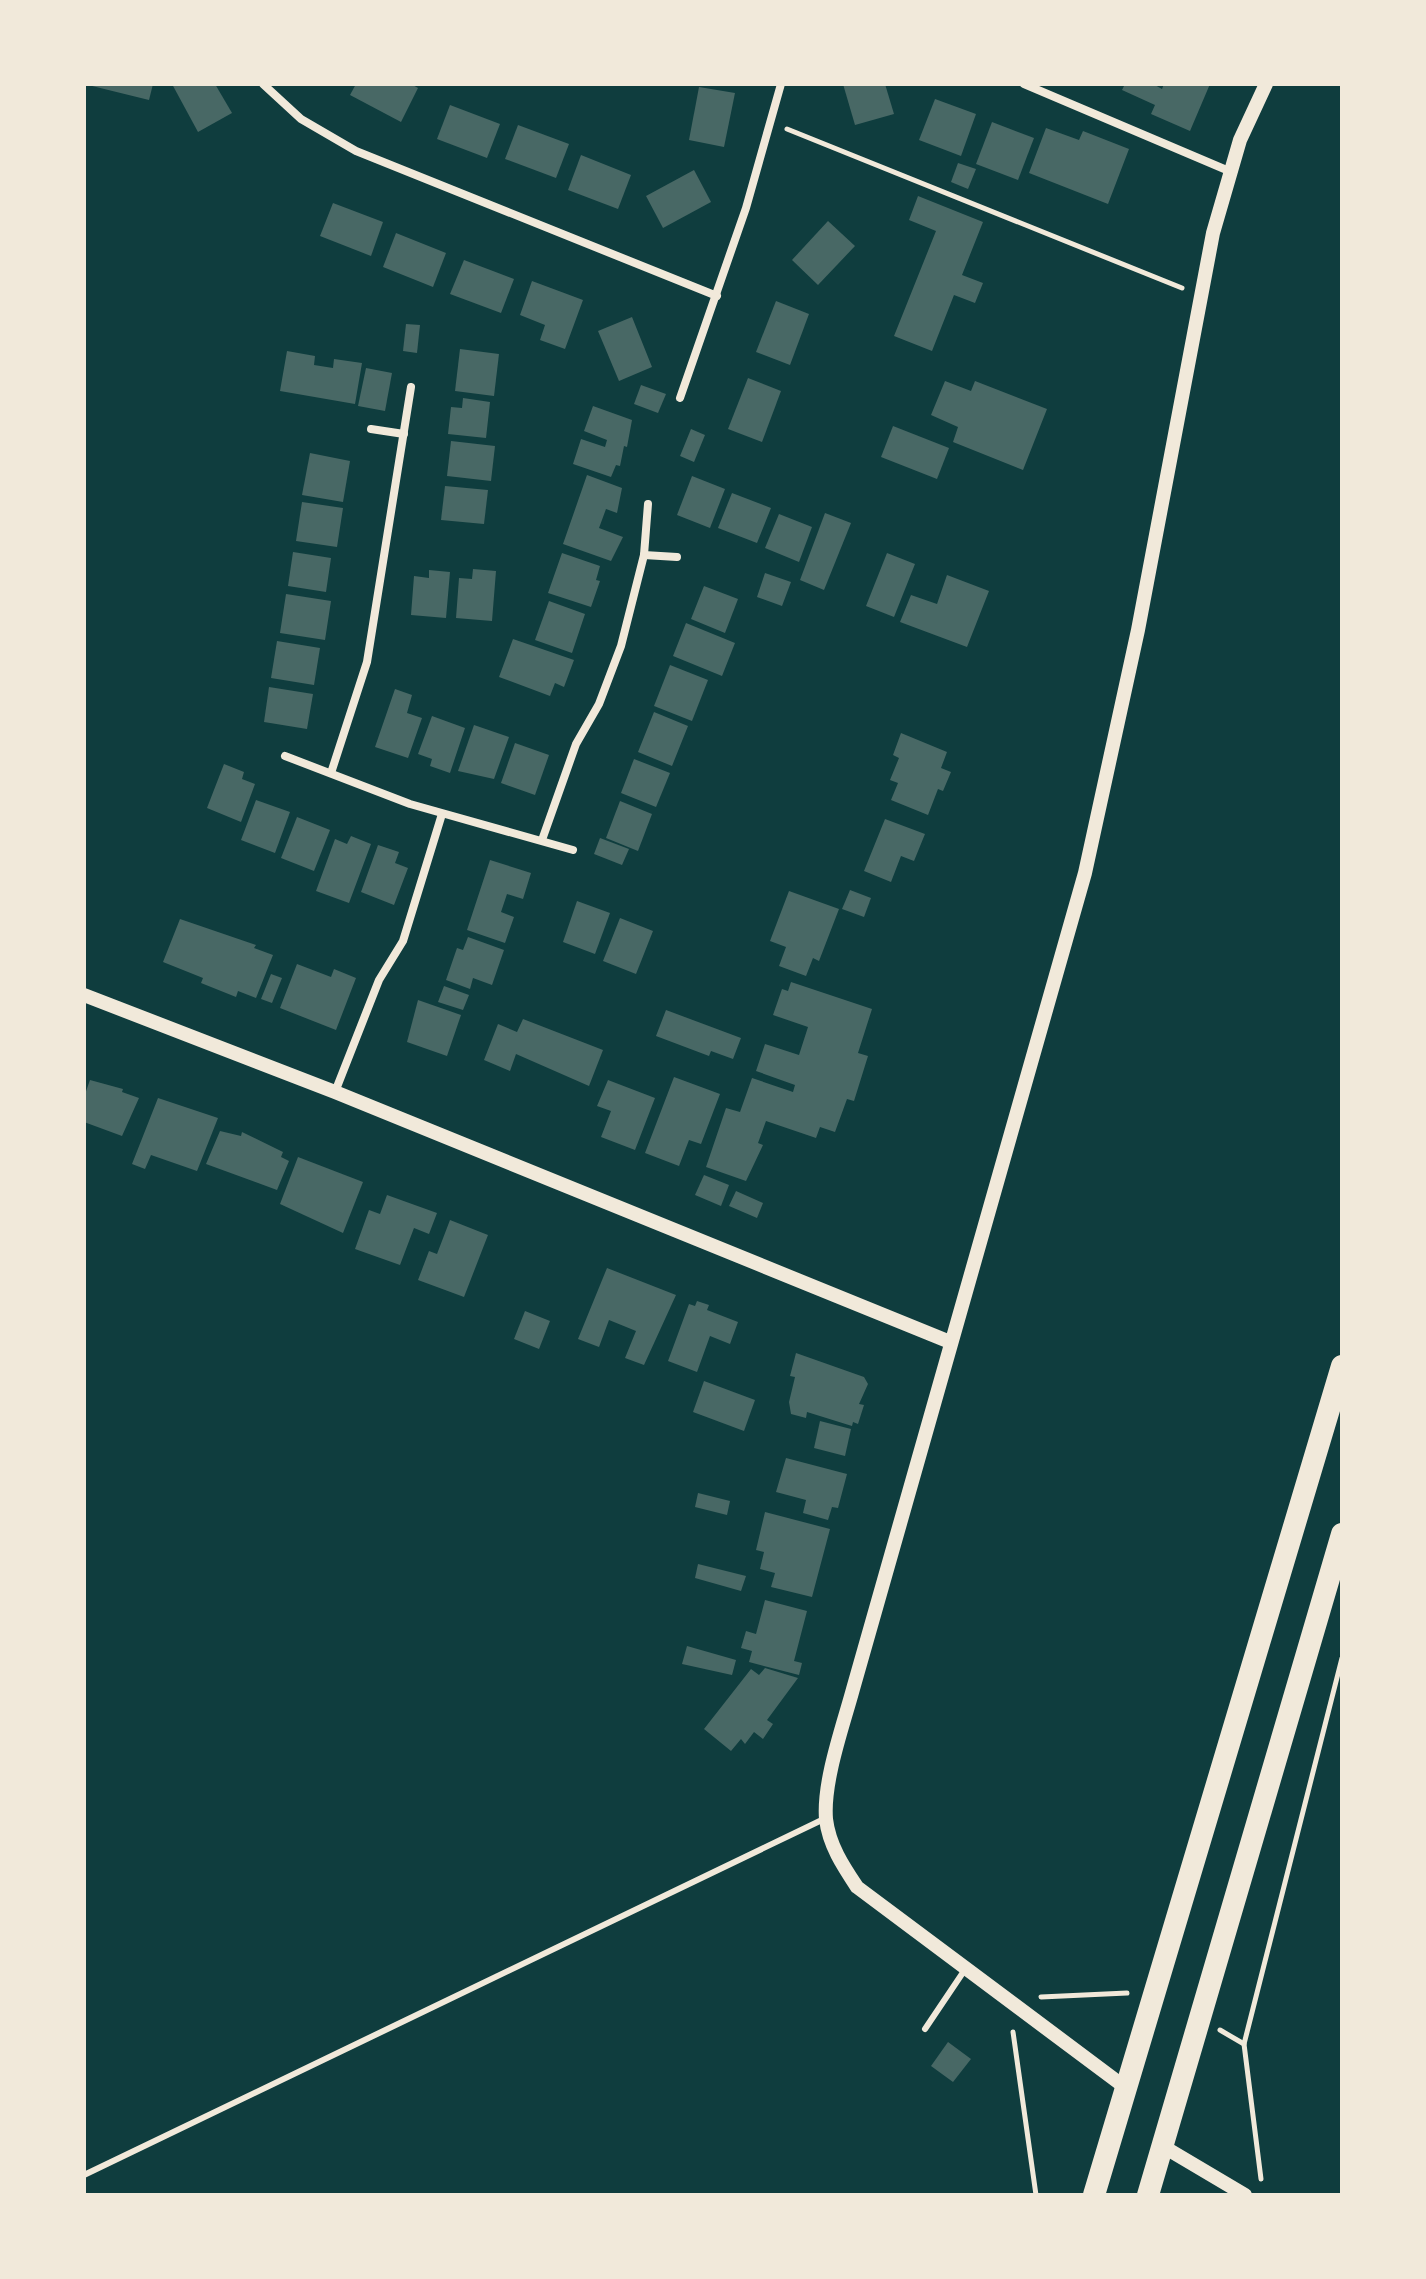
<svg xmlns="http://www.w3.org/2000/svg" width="1426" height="2279" font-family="Figtree,sans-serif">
  <rect width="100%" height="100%" fill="#0f3d3e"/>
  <g fill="#486865">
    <path d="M84 84H153L149 100Z"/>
    <path d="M172 84H215L232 113 198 132Z"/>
    <path d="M356 84H411L418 88 401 122 350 95Z"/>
    <path d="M843 84H885L894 114 855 125Z"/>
    <path d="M1125 84H1153L1162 89 1164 84H1210L1190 131 1151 114 1155 105 1122 90Z"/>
    <path d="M699 87 735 93 724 147 689 140Z"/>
    <path d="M935 99 976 114 961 156 919 140Z"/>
    <path d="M450 105 500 124 487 158 437 139Z"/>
    <path d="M992 122 1034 138 1018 180 976 164Z"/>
    <path d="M518 125 569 144 556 178 505 159Z"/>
    <path d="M1046 128 1079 140 1083 131 1129 149 1108 204 1029 173Z"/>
    <path d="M581 155 631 175 618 209 568 190Z"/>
    <path d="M958 163 976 169 968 189 951 182Z"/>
    <path d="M694 170 711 202 663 228 646 196Z"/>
    <path d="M918 196 983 222 962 275 983 283 975 303 954 295 932 351 894 336 936 231 909 220Z"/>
    <path d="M333 203 383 222 371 256 320 236Z"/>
    <path d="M828 221 855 246 818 285 792 260Z"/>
    <path d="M396 233 446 253 433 287 383 267Z"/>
    <path d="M464 260 514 279 501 313 450 294Z"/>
    <path d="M532 281 583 300 565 349 540 340 545 325 520 315Z"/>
    <path d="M776 301 809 314 790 365 756 352Z"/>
    <path d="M632 317 652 367 619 381 598 331Z"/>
    <path d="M406 324 420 325 417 353 403 351Z"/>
    <path d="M460 349 499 354 494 396 455 391Z"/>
    <path d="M287 351 315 356 314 365 333 368 334 359 362 363 355 404 280 391Z"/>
    <path d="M366 368 392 373 385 411 358 406Z"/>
    <path d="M748 378 781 391 762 442 728 429Z"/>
    <path d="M945 381 971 391 975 381 1047 409 1023 470 953 442 958 427 931 415Z"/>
    <path d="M641 385 666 394 658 413 634 404Z"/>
    <path d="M463 398 490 402 486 438 448 434 451 407 462 408Z"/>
    <path d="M593 406 632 420 627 447 624 446 620 466 616 465 611 477 573 464 581 439 605 447 607 440 584 431Z"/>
    <path d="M893 426 949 448 937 479 881 457Z"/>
    <path d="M691 429 705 435 694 462 680 456Z"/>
    <path d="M451 441 495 446 491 481 447 476Z"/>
    <path d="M310 453 350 461 343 502 302 495Z"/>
    <path d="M587 475 622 488 617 513 606 509 599 528 623 537 611 561 563 544Z"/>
    <path d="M692 476 725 489 710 528 677 515Z"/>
    <path d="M445 486 488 490 484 524 441 520Z"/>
    <path d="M732 493 771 508 757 543 718 528Z"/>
    <path d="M302 502 343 508 337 547 296 541Z"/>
    <path d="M825 513 851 523 824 590 800 580Z"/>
    <path d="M779 514 812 527 799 562 765 548Z"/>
    <path d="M293 552 331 558 326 592 288 586Z"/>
    <path d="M562 553 600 566 596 580 600 581 591 607 548 593Z"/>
    <path d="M887 553 915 564 894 617 866 606Z"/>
    <path d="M473 569 496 571 492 621 456 618 459 578 472 579Z"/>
    <path d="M429 570 450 572 446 618 411 615 414 576 429 578Z"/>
    <path d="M765 573 791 582 782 606 757 597Z"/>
    <path d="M947 575 989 591 967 647 900 622 911 595 937 604Z"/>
    <path d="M704 586 738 599 725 633 691 619Z"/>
    <path d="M286 594 331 601 325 640 280 633Z"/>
    <path d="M549 601 585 614 572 653 535 640Z"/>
    <path d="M686 623 735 643 722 676 673 656Z"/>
    <path d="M513 639 574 660 564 687 555 683 550 696 499 677Z"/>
    <path d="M277 641 320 648 314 685 271 678Z"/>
    <path d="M670 665 708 680 692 721 654 706Z"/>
    <path d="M269 687 313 694 307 729 264 722Z"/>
    <path d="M395 689 412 695 407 713 422 718 408 758 375 747Z"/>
    <path d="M654 712 688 726 672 766 638 752Z"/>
    <path d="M432 716 465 728 450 773 430 766 432 759 418 754Z"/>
    <path d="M474 725 509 737 494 779 458 771Z"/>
    <path d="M901 733 947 752 941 768 951 772 943 791 938 789 928 815 891 800 898 783 890 780 899 758 893 755Z"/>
    <path d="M515 743 549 755 535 795 501 783Z"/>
    <path d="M634 759 670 773 656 807 621 793Z"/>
    <path d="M224 764 244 772 242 779 255 784 241 822 207 808Z"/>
    <path d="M256 800 290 812 275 853 241 840Z"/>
    <path d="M620 801 652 814 638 851 606 838Z"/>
    <path d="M297 817 330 830 314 871 281 858Z"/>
    <path d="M885 819 925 834 914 861 901 856 891 882 864 871Z"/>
    <path d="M351 836 371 844 349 903 316 891 335 839 347 844Z"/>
    <path d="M600 838 629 849 622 865 594 854Z"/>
    <path d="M378 845 399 852 395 863 408 868 394 905 361 892Z"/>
    <path d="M490 860 531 873 523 899 507 894 501 912 514 917 505 943 467 930Z"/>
    <path d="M850 890 871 898 864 917 842 909Z"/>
    <path d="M789 891 839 909 819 961 813 958 806 976 779 966 786 947 770 941Z"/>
    <path d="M577 901 610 913 595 954 563 942Z"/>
    <path d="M620 918 653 931 636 974 603 961Z"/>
    <path d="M180 919 256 945 254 948 273 955 256 998 238 991 236 997 201 983 203 978 163 962Z"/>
    <path d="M468 937 504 950 492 985 473 978 470 989 446 980 457 948 463 950Z"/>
    <path d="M297 964 331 977 334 969 356 978 336 1030 280 1008Z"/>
    <path d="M271 974 282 978 272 1003 261 999Z"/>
    <path d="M791 982 872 1009 858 1053 868 1056 854 1101 847 1099 835 1132 820 1127 816 1138 766 1121 758 1143 763 1145 746 1181 706 1167 726 1108 740 1112 752 1078 793 1092 795 1085 756 1071 765 1044 799 1055 808 1027 773 1015 782 989 788 991Z"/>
    <path d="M444 986 469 995 463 1010 438 1002Z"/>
    <path d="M418 1000 461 1015 447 1056 407 1042Z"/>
    <path d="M666 1010 741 1038 733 1059 711 1051 709 1056 656 1036Z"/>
    <path d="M523 1019 603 1050 589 1086 516 1054 510 1071 484 1060 498 1024 517 1032Z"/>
    <path d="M674 1077 720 1094 701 1144 689 1140 679 1166 645 1153Z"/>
    <path d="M90 1080 123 1089 122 1092 139 1098 122 1136 84 1122V1097Z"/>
    <path d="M608 1080 655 1098 635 1150 601 1137 611 1111 597 1106Z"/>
    <path d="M158 1098 218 1118 197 1171 151 1155 145 1169 132 1164Z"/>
    <path d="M220 1131 241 1136 242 1132 283 1152 281 1157 289 1161 277 1190 206 1164Z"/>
    <path d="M298 1157 363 1182 343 1233 280 1204Z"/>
    <path d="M704 1175 729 1185 721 1206 695 1195Z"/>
    <path d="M736 1191 763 1203 757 1218 729 1206Z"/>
    <path d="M387 1195 437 1213 429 1234 414 1228 400 1265 355 1249 369 1210 380 1214Z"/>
    <path d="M450 1220 488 1235 464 1297 418 1280 429 1251 437 1254Z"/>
    <path d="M607 1268 676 1295 644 1365 625 1358 636 1331 609 1320 599 1347 578 1339Z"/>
    <path d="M697 1301 709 1305 707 1310 738 1322 730 1344 710 1336 697 1372 668 1361 689 1304 695 1306Z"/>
    <path d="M525 1311 550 1321 539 1349 514 1339Z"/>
    <path d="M796 1353 864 1377 868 1384 859 1404 864 1405 858 1424 853 1422 852 1426 807 1412 806 1418 791 1414 789 1402 795 1377 790 1376Z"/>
    <path d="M704 1381 755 1400 744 1431 693 1412Z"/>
    <path d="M820 1421 851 1429 845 1456 814 1448Z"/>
    <path d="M786 1458 847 1474 838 1508 832 1507 828 1520 803 1513 806 1500 776 1492Z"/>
    <path d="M698 1493 730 1501 727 1515 695 1507Z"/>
    <path d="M765 1512 830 1529 812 1597 771 1587 775 1573 760 1569 764 1552 756 1550Z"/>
    <path d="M698 1564 746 1576 741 1591 695 1578Z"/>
    <path d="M765 1600 807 1611 794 1661 802 1663 799 1675 749 1662 752 1651 741 1648 746 1631 756 1634Z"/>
    <path d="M687 1646 736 1660 732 1675 682 1664Z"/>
    <path d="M765 1668 798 1678 767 1720 773 1724 763 1739 754 1732 745 1744 741 1739 731 1751 704 1729 751 1669 759 1675Z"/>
    <path d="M948 2042 971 2059 953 2082 931 2066Z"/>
  </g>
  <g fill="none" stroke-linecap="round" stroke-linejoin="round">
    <g stroke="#f1e9da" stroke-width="5">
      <path d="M787 129 1182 288"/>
      <path d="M1041 1997 1127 1993"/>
      <path d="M1220 2030 1244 2044"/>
      <path d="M1013 2032 1036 2195"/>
      <path d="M1261 2179 1244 2044 1342 1658"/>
    </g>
    <g stroke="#f1e9da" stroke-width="6">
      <path d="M925 2029 966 1968"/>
      <path d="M84 2175 826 1818"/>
    </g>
    <g stroke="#f1e9da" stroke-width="8">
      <path d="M263 84 301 119 356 151 717 296"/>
      <path d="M1024 84 1229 171"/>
      <path d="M680 398 746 208 781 84"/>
      <path d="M371 429 404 434"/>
      <path d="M644 555 677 557"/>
      <path d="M285 756 410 804 573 850"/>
      <path d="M331 773 367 662 411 387"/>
      <path d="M542 840 576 744 599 704 621 646 644 555 648 504"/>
      <path d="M335 1092 379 980 403 941 442 814"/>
    </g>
    <g stroke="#f1e9da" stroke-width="14">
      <path d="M84 995 335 1092 950 1342"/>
      <path d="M1126 2088 857 1887C843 1866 829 1845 826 1819 823 1781 843 1726 853 1689L1085 873 1138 630 1213 233 1240 140 1266 84"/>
      <path d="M1164 2147 1245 2195"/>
    </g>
    <g stroke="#f1e9da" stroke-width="22">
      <path d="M1094 2195 1342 1366"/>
      <path d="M1148 2195 1342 1534"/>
    </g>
  </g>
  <rect width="1426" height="2279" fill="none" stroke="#f1e9da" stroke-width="172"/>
</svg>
